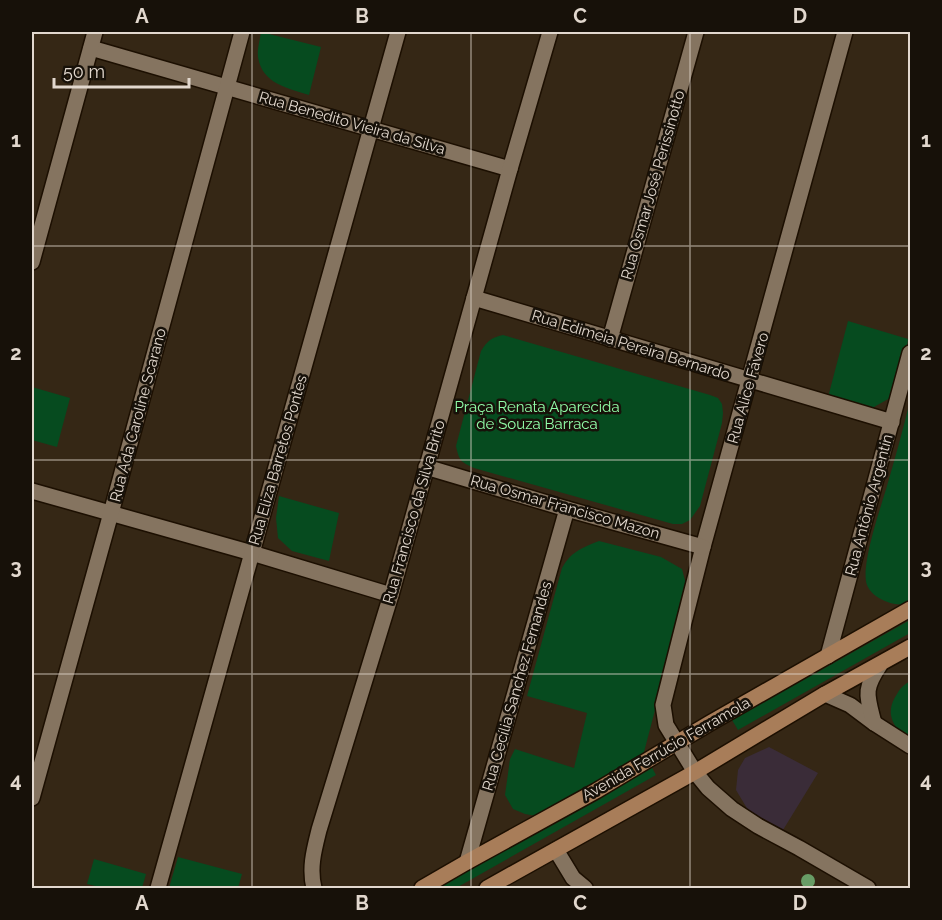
<svg xmlns="http://www.w3.org/2000/svg" width="942" height="920" font-family="Raleway,sans-serif">
  <rect width="100%" height="100%" fill="#352715"/>
  <path fill="#3a2c38" d="M769 747 818 773 783 830 748 810 736 790 738 770 745 758Z"/>
  <g fill="#064b1f">
    <path d="M261 32 321 47 309 95C288 88 262 84 258 57 257 49 260 40 261 32Z"/>
    <path d="M848 321 908 339 905 361 890 398 874 407 861 409 827 401Z"/>
    <path d="M503 335 710 395 718 398 722 404 723 413 722 423 700 506 690 520 682 524H673L474 468C461 462 459 461 456 446L481 351C488 340 491 338 503 335Z"/>
    <path d="M32 387 70 398 57 447 32 440Z"/>
    <path d="M910 401V604C896 607 873 600 867 585 860 566 881 507 887 486 895 458 903 430 910 401Z"/>
    <path d="M279 496 339 513 329 561 292 551 278 538 276 518Z"/>
    <path d="M599 541 661 557 682 569 687 588 644 752 631 766 542 817 525 814 513 809 505 795 510 759 515 749 574 768 587 713 527 696 562 568C571 552 581 548 599 541Z"/>
    <path d="M910 620V633L738 730 732 720Z"/>
    <path d="M910 681V743C895 728 883 715 897 694 901 687 904 685 910 681Z"/>
    <path d="M650 764 656 775 456 888H433Z"/>
    <path d="M178 857 242 874 238 888H169Z"/>
    <path d="M94 859 146 874 142 888H104L87 884Z"/>
  </g>
  <g fill="none" stroke-linecap="round" stroke-linejoin="round">
    <defs>
      <g id="street">
        <path d="M845 32 703 547 663 705 666 725 695 772 708 788 732 809 758 826 799 848 868 888"/>
        <path d="M91 48 510 169"/>
        <path d="M32 262 95 32"/>
        <path d="M474 298 892 422"/>
        <path d="M610 339 696 32"/>
        <path d="M426 467 567 509 703 547"/>
        <path d="M32 491 252 553 391 595"/>
        <path d="M828 656 910 353"/>
        <path d="M825 694 850 705 874 723 910 746"/>
        <path d="M874 723C867 695 863 690 880 665"/>
        <path d="M32 798 111 513 242 32"/>
        <path d="M556 850 573 878 585 888"/>
        <path d="M467 862 567 509"/>
        <path d="M158 888 398 32"/>
        <path d="M314 888C309 868 314 850 319 830L391 595 510 169 550 32"/>
      </g>
      <g id="secondary">
        <path d="M422 888 467 862 596 791 710 723 910 609"/>
        <path d="M487 888 695 772 825 694 910 647"/>
      </g>
    </defs>
    <use href="#street" stroke="#1c0f01" stroke-width="18"/>
    <use href="#secondary" stroke="#1c0f01" stroke-width="18"/>
    <use href="#street" stroke="#857460" stroke-width="15"/>
    <use href="#secondary" stroke="#a87d59" stroke-width="15"/>
  </g>
  <circle fill="#689d66" cx="808" cy="881" r="7"/>
  <path fill="none" stroke="#e2d8ce" stroke-width="1.5" stroke-opacity="0.55" d="M252 32V888M471 32V888M690 32V888M32 246H910M32 460H910M32 674H910"/>
  <g text-anchor="middle" stroke-width="5" stroke-linejoin="round" paint-order="stroke">
    <g font-size="15" fill="#e2d8ce" stroke="#171109">
      <text transform="translate(352 123) rotate(16)" y="5">Rua Benedito Vieira da Silva</text>
      <text transform="translate(653 185) rotate(-74)" y="5">Rua Osmar José Perissinotto</text>
      <text transform="translate(631 345) rotate(17)" y="5">Rua Edimeia Pereira Bernardo</text>
      <text transform="translate(748 388) rotate(-74)" y="5">Rua Alice Fávero</text>
      <text transform="translate(138 415) rotate(-75)" y="5">Rua Ada Caroline Scarano</text>
      <text transform="translate(278 460) rotate(-74)" y="5">Rua Eliza Barretos Pontes</text>
      <text transform="translate(869 505) rotate(-75)" y="5">Rua Antônio Argentin</text>
      <text transform="translate(565 507) rotate(16)" y="5">Rua Osmar Francisco Mazon</text>
      <text transform="translate(414 512) rotate(-74)" y="5">Rua Francisco da Silva Brito</text>
      <text transform="translate(517 686) rotate(-74)" y="5">Rua Cecília Sanchez Fernandes</text>
      <text transform="translate(666 749) rotate(-30)" y="5">Avenida Ferrúcio Ferramola</text>
    </g>
    <g font-size="15" fill="#91fda8" stroke="#171109">
      <text x="537" y="412">Praça Renata Aparecida<tspan x="537" dy="17">de Souza Barraca</tspan></text>
    </g>
  </g>
  <rect width="942" height="920" fill="none" stroke="#171109" stroke-width="66"/>
  <path d="M54 78v9h135v-9" fill="none" stroke="#e2d8ce" stroke-width="3"/>
  <text x="63" y="78" font-size="18" fill="#e2d8ce" stroke="#171109" stroke-width="4.5" paint-order="stroke">50 m</text>
  <rect x="33" y="33" width="876" height="854" fill="none" stroke="#e2d8ce" stroke-width="2"/>
  <g font-size="20" text-anchor="middle" font-weight="bold" fill="#e2d8ce">
    <text x="142" y="23">A</text>
    <text x="362" y="23">B</text>
    <text x="580" y="23">C</text>
    <text x="800" y="23">D</text>
    <text x="16" y="147">1</text>
    <text x="926" y="147">1</text>
    <text x="16" y="360">2</text>
    <text x="926" y="360">2</text>
    <text x="16" y="574">3</text>
    <text x="926" y="574">3</text>
    <text x="16" y="787">4</text>
    <text x="926" y="787">4</text>
    <text x="142" y="910">A</text>
    <text x="362" y="910">B</text>
    <text x="580" y="910">C</text>
    <text x="800" y="910">D</text>
  </g>
</svg>
